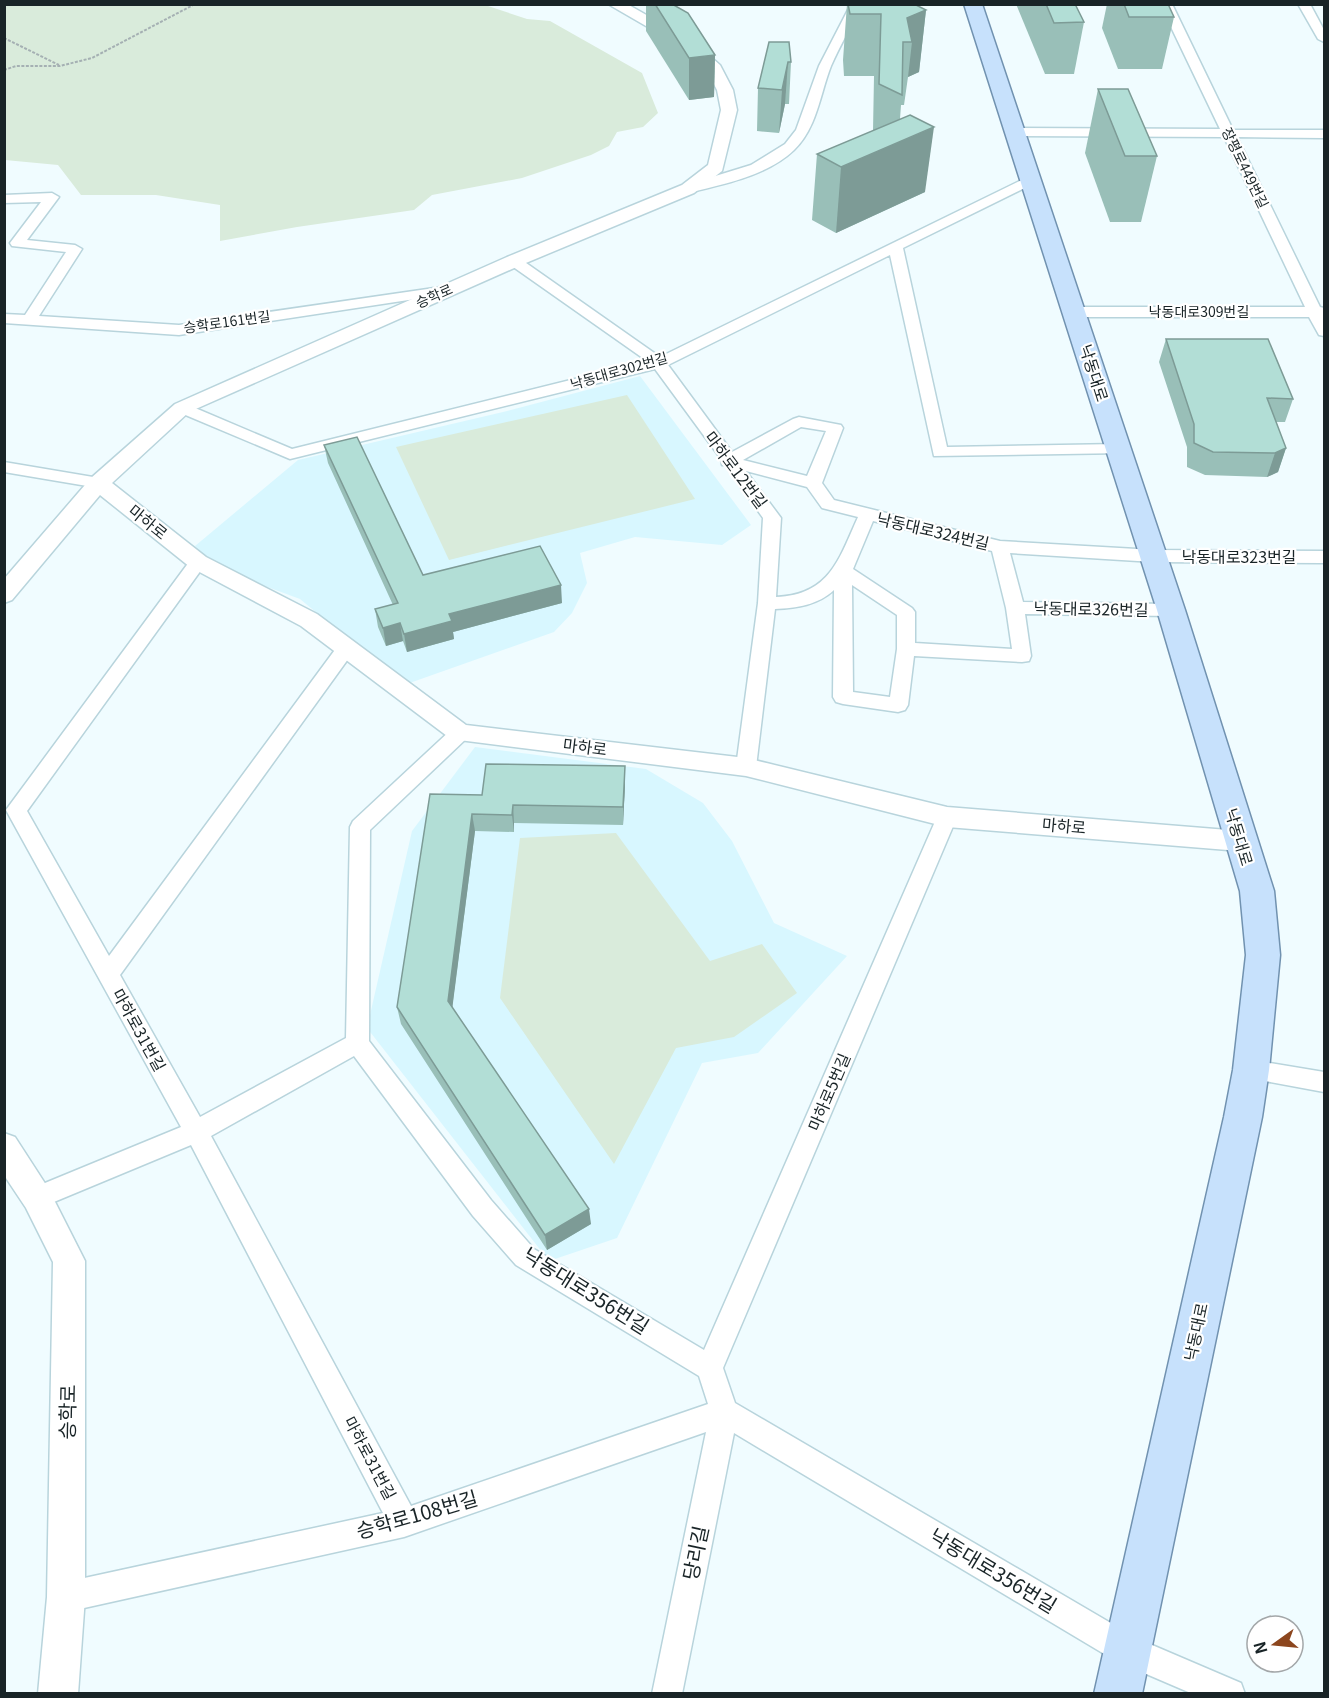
<svg xmlns="http://www.w3.org/2000/svg" width="1329" height="1698" font-family="Georgia,'Noto Sans KR',serif">
  <rect width="100%" height="100%" fill="#f0fcff"/>
  <g fill="#d8f7ff">
    <path d="M640 376 751 525 722 545 635 537 580 553 587 583 572 613 554 632 404 685 300 599 211 566 195 546 298 460 503 412Z"/>
    <path d="M475 747 646 769 703 803 732 841 774 923 847 956 758 1053 702 1063 617 1238 549 1261 367 1028 412 831Z"/>
  </g>
  <g fill="#d9ebdb">
    <path d="M4 5H485L527 19 550 21 642 73 658 113 643 127 617 132 609 146 591 155 522 178 432 195 414 210 297 227 220 241V205L156 195H81L58 165 5 160Z"/>
    <path d="M627 395 695 499 449 560 396 447Z"/>
    <path d="M616 833 710 961 762 944 797 993 734 1037 676 1048 614 1164 500 998 520 838Z"/>
  </g>
  <g fill="none" stroke-linecap="round" stroke-linejoin="round">
    <defs>
      <g id="minor">
        <path d="M851 4H863C852 25 840 45 831 66 820 94 817 128 794 150 767 176 723 184 688 193L683 192 681 189 683 186 751 165 785 144 796 130 819 66Z"/>
        <path d="M1160 4H1172L1233 130H1324V138L1237 137 1320 307 1324 308V336L1319 335 1309 317H1074L1066 312 1074 307H1305L1224 137 1015 136 1009 132 1015 128 1220 129Z"/>
        <path d="M1298 4H1310L1324 30V42L1318 39Z"/>
        <path d="M1032 175 1039 179 1037 182 903 248 947 447 1119 444 1127 449 1125 453 934 456 890 255 668 365 732 452 793 419 799 417 841 425 843 428 822 483 834 500 1000 541 1154 550 1324 551V563L1154 562 1010 553 1023 602 1171 604 1177 606 1180 610 1177 614 1171 616 1025 614 1031 656 1029 661 1022 662 914 656 908 705 905 710 898 712 843 704 836 702 833 697 834 590C818 605 797 608 775 609L756 767 753 772 746 774 739 772 736 767 758 603 763 518 725 465H722L721 459 655 369 290 459 176 411 174 408 182 403 188 405 292 449 647 361 509 264 507 261 509 258H519L660 357ZM801 427 826 431 807 476 743 460ZM746 471 807 487 822 508 858 517C839 559 830 595 776 597L781 518ZM873 521 992 551 1006 608 1012 649 915 643V612L912 608 853 569ZM852 585 897 615V649L890 697 853 692Z"/>
        <path d="M52 193 59 197 27 240 75 245 82 249 39 316 179 325 448 286 455 290 448 294 179 335 4 323V314L25 315 66 252 12 246 10 243 41 202 4 203V195Z"/>
        <path d="M4 462 99 478 105 479 107 483 105 487 99 488 4 472Z"/>
        <path d="M198 556 204 558 207 562 204 566 27 811 109 956 340 643 347 642 354 643 356 648 120 975 200 1117 346 1038 350 827 353 821 453 728 460 726 467 728 470 733 467 738 370 830 369 1041 491 1200 534 1249 704 1350 937 817 940 812 947 809 954 812 957 817 723 1368 735 1403 1138 1639 1241 1683 1245 1694H1193L1116 1661 734 1433 682 1694H652L706 1432 404 1537 66 1612 56 1607 51 1597 56 1587 66 1582 383 1513 191 1145 37 1209 28 1206 25 1198 28 1190 181 1127 6 810 192 558ZM354 1056 473 1216 516 1265 699 1376 708 1404 411 1506 211 1136Z"/>
        <path d="M1251 1060 1324 1072V1092L1243 1077 1239 1070 1243 1063Z"/>
      </g>
      <g id="tertiary">
        <path d="M608 4H627L694 42 720 65 733 90 737 110 722 171 694 193 521 265 189 412 112 483 206 557 317 614 466 725 746 758 947 807 1240 831 1250 834 1253 841 1250 848 1240 851 947 827 746 776 451 739 301 626 190 567 100 495 12 600 4 603V579L91 478 175 404 507 257 682 185 708 165 721 110 717 90 705 67 684 48Z"/>
        <path d="M4 1133 15 1137 48 1188 85 1261V1597L78 1694H38L47 1597 53 1262 26 1208 4 1175Z"/>
      </g>
      <path id="primary" d="M964 4H982L1185 610 1274 891 1280 955 1269 1070 1262 1117 1142 1694H1094L1224 1117 1233 1070 1246 955 1240 891 1157 610Z"/>
    </defs>
    <use href="#minor" stroke="#b8d4dc" stroke-width="3"/>
    <use href="#tertiary" stroke="#b8d4dc" stroke-width="3"/>
    <use href="#primary" stroke="#7192b0" stroke-width="3"/>
    <g stroke="#a5b0b3" stroke-width="2" stroke-dasharray="3 1.5" stroke-linecap="butt">
      <path d="M4 38 59 65"/>
      <path d="M4 70 16 66H60L92 58 195 4"/>
    </g>
    <use href="#minor" fill="#fff" fill-rule="evenodd"/>
    <use href="#tertiary" fill="#fff" fill-rule="evenodd"/>
    <use href="#primary" fill="#c7e1fc" fill-rule="evenodd"/>
  </g>
  <g fill="#99bfb8">
    <path d="M646 4H672L715 55 714 97 689 100 646 31Z"/>
    <path d="M847 4H914L926 10 919 72 908 77 904 105H901L900 119 925 192 836 233 812 220 817 154 873 131 874 76H844L843 60Z"/>
    <path d="M1016 4H1075L1084 22 1074 74H1045Z"/>
    <path d="M1107 4H1168L1174 17 1162 69H1118L1102 28Z"/>
    <path d="M789 42 791 62 789 104H785L779 133 757 131 758 88Z"/>
    <path d="M1098 89 1157 156 1141 222H1110L1085 153Z"/>
    <path d="M1166 339 1293 399 1285 422H1276L1286 448 1278 472 1267 477 1205 475 1187 467V447L1159 362Z"/>
    <path d="M324 445 423 575 562 603 453 632 454 639 407 652 403 641 386 646 378 627 375 609 393 605 328 463Z"/>
    <path d="M625 784 623 825 514 823V832L475 831 452 1008 591 1224 547 1250 401 1024 397 1007 430 794 482 795Z"/>
  </g>
  <g fill="#7d9b96">
    <path d="M926 10 919 72 908 77 912 42 907 18Z"/>
    <path d="M715 55 714 97 689 100V58Z"/>
    <path d="M788 62 785 104 779 133 782 90Z"/>
    <path d="M934 127 925 192 836 233 841 167Z"/>
    <path d="M1286 448 1278 472 1267 477 1275 453Z"/>
    <path d="M561 585 562 603 453 632 454 639 407 652 404 634 449 614Z"/>
    <path d="M400 623 403 641 386 646 383 628Z"/>
    <path d="M625 766V784L623 825V807Z"/>
    <path d="M513 805 514 823V832L512 815Z"/>
    <path d="M472 814 475 831 451 1018 448 1001Z"/>
    <path d="M589 1209 591 1224 547 1250 545 1235Z"/>
  </g>
  <g fill="#b2ded6" stroke="#7d9b96" stroke-width="1.5">
    <path d="M655 4H672L688 13 715 55 689 58Z"/>
    <path d="M848 4H914L926 10 907 18 912 42H903L902 95 879 84 881 14H850Z"/>
    <path d="M1046 4H1075L1084 22 1054 23Z"/>
    <path d="M1124 4H1168L1174 17H1129Z"/>
    <path d="M769 42H789L791 62H788L782 90 758 88Z"/>
    <path d="M1098 89H1128L1157 156H1125Z"/>
    <path d="M910 115 934 127 841 167 817 154Z"/>
    <path d="M1166 339H1268L1293 399 1267 398 1286 448 1275 453 1213 452 1194 443V424Z"/>
    <path d="M357 437 423 575 540 546 561 585 449 614 452 621 404 634 400 623 383 628 375 609 398 603 324 445Z"/>
    <path d="M486 764 625 766 623 807 513 805 512 815 472 814 448 1001 589 1209 545 1235 397 1007 430 794 482 795Z"/>
  </g>
  <g text-anchor="middle" stroke-width="4.5" stroke-linejoin="round" paint-order="stroke">
    <g font-size="14" fill="#192427" stroke="#fff">
      <text transform="translate(1245 168) rotate(64)" y="5">장평로449번길</text>
      <text transform="translate(434 296) rotate(-24)" y="5">승학로</text>
      <text x="1199" y="317">낙동대로309번길</text>
      <text transform="translate(227 322) rotate(-8)" y="5">승학로161번길</text>
      <text transform="translate(619 371) rotate(-16)" y="5">낙동대로302번길</text>
    </g>
    <g font-size="16" fill="#192427" stroke="#fff">
      <text transform="translate(1094 373) rotate(72)" y="6">낙동대로</text>
      <text transform="translate(736 470) rotate(53)" y="6">마하로12번길</text>
      <text transform="translate(148 522) rotate(39)" y="6">마하로</text>
      <text transform="translate(933 531) rotate(13)" y="6">낙동대로324번길</text>
      <text x="1239" y="563">낙동대로323번길</text>
      <text transform="translate(1091 609) rotate(1)" y="6">낙동대로326번길</text>
      <text transform="translate(585 747) rotate(7)" y="6">마하로</text>
      <text transform="translate(1064 826) rotate(5)" y="6">마하로</text>
      <text transform="translate(1239 837) rotate(73)" y="6">낙동대로</text>
      <text transform="translate(139 1030) rotate(61)" y="6">마하로31번길</text>
      <text transform="translate(829 1092) rotate(-67)" y="6">마하로5번길</text>
      <text transform="translate(1196 1332) rotate(-78)" y="6">낙동대로</text>
      <text transform="translate(370 1458) rotate(62)" y="6">마하로31번길</text>
    </g>
    <g font-size="20" fill="#192427" stroke="#fff">
      <text transform="translate(586 1291) rotate(32)" y="7">낙동대로356번길</text>
      <text transform="translate(68 1412) rotate(-89)" y="7">승학로</text>
      <text transform="translate(417 1515) rotate(-16)" y="7">승학로108번길</text>
      <text transform="translate(696 1553) rotate(-78)" y="7">당리길</text>
      <text transform="translate(993 1571) rotate(31)" y="7">낙동대로356번길</text>
    </g>
  </g>
  <rect width="1329" height="1698" fill="none" stroke="#192427" stroke-width="12"/>
  <g transform="translate(1275 1644) rotate(255)"><circle r="28" fill="#ffffff" stroke="#a3a7a9" stroke-width="1.5"/>
  <path d="M0-4.5L10 22L0 15L-10 22Z" fill="#8c461e"/>
  <text y="-9" font-size="16" font-weight="bold" text-anchor="middle" fill="#192427">N</text>
  </g>
</svg>
